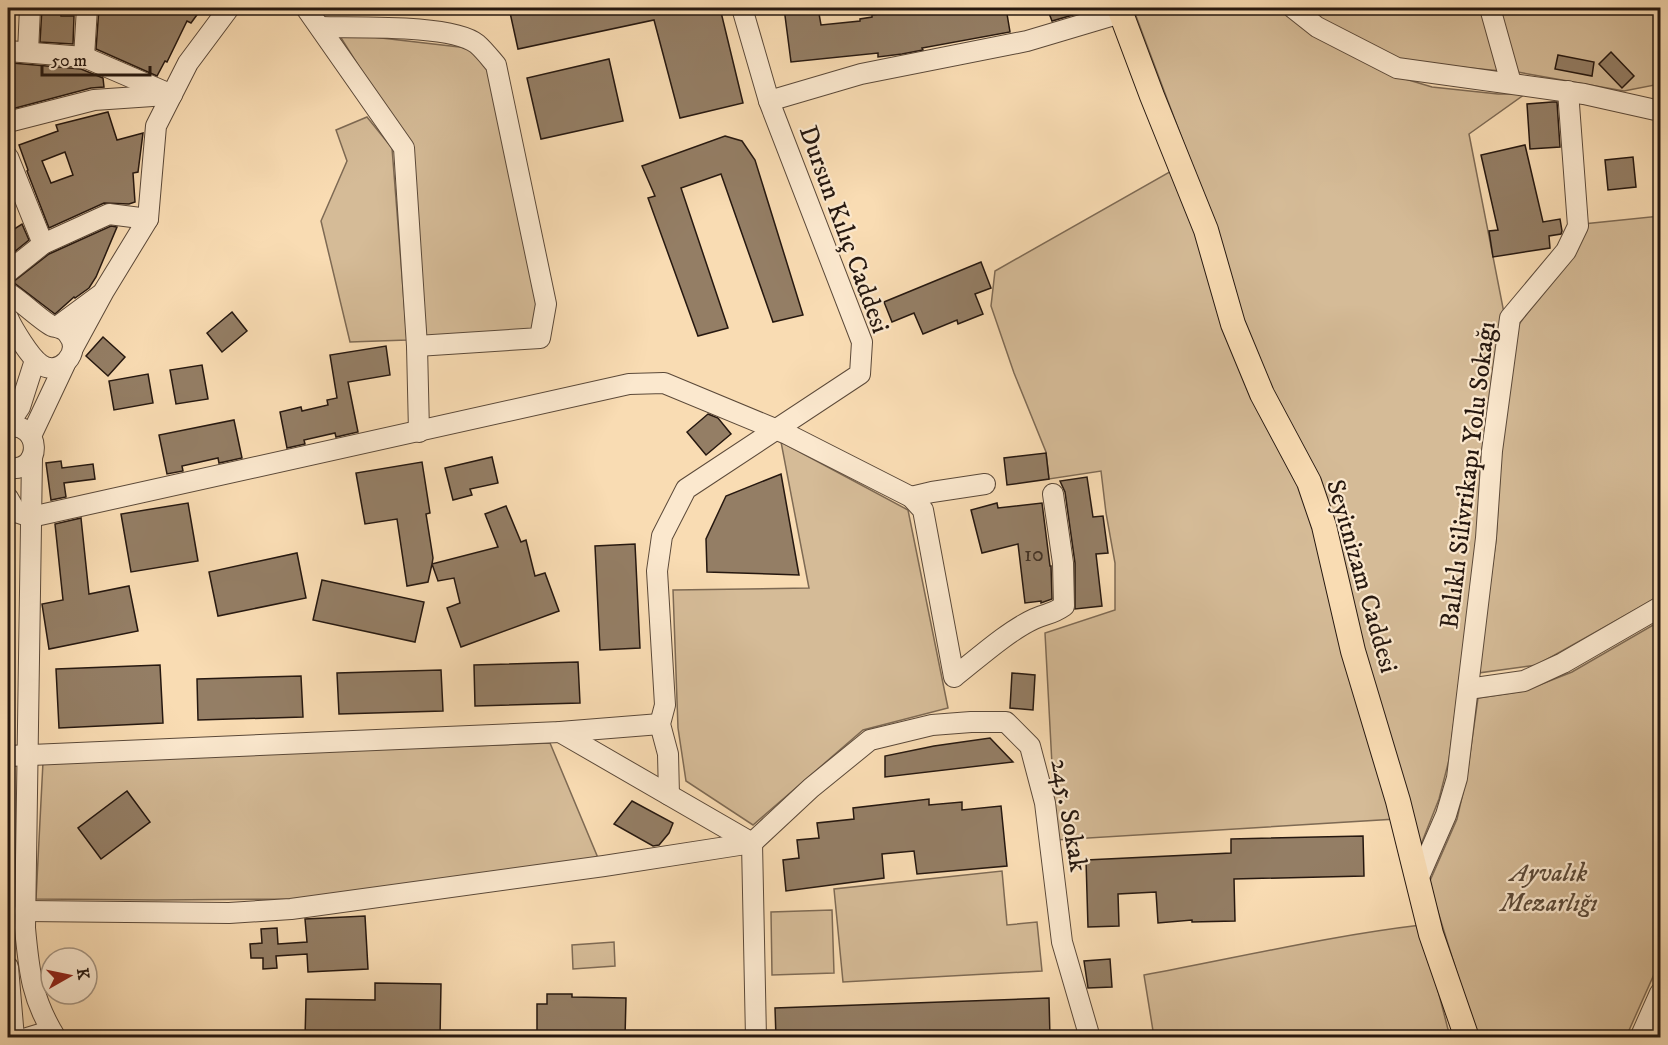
<svg xmlns="http://www.w3.org/2000/svg" width="1668" height="1045" font-family="'IM FELL DW Pica',serif">
  <rect width="100%" height="100%" fill="#f9dcb3"/>
  <filter id="stains"><feTurbulence type="fractalNoise" baseFrequency=".00333" numOctaves="4"/><feColorMatrix values="0 0 0 0 .2 0 0 0 0 .09 0 0 0 0 .02 0 0 0 .5 -.17"/></filter>
  <radialGradient id="worn" r=".72"><stop offset=".6" stop-color="#630" stop-opacity="0"/><stop offset="1" stop-color="#630" stop-opacity=".3"/></radialGradient>
  <g fill="#d5bb97" stroke="#7e6a54" stroke-width="1.5">
    <path d="M1133 8H1280L1318 36 1392 75 1432 87 1498 94H1525L1469 134 1504 313 1481 456 1477 541 1449 760 1439 799 1420 847 1268 384 1240 310 1202 192Z"/>
    <path d="M1308 8H1483L1501 71 1398 61 1323 20Z"/>
    <path d="M1494 8H1660V84L1624 91 1512 71Z"/>
    <path d="M338 33 468 48 488 66 538 304 532 332 426 338 411 150Z"/>
    <path d="M367 117 392 148 407 340 350 342 321 221 347 161 336 130Z"/>
    <path d="M1173 170 1298 477 1396 819 1056 840 1045 633 1115 610V563L1106 513 1101 471 1049 479 1046 452 1014 373 991 306 995 271Z"/>
    <path d="M1660 216V596L1537 665 1478 673 1496 540 1501 457 1517 327 1568 257 1583 224Z"/>
    <path d="M781 442 908 510 948 708 863 730 753 825 686 781 678 728 673 590 809 588Z"/>
    <path d="M1660 621V961L1626 1037H1477L1429 883 1457 819 1467 775 1478 698 1524 691 1572 672Z"/>
    <path d="M550 743 598 858 303 899 156 900 36 899 43 762Z"/>
    <path d="M1002 871 1007 925 1037 922 1042 971 843 982 834 889Z"/>
    <path d="M832 910 834 973 772 975 771 912Z"/>
    <path d="M1421 925 1450 1037H1154L1144 975C1236 958 1328 936 1421 925Z"/>
    <path d="M614 942 615 966 573 969 572 945Z"/>
  </g>
  <g fill="#947e65" stroke="#261810" stroke-width="1.5" fill-rule="evenodd">
    <path d="M42 8H60L61 16H74L73 44 40 42Z"/>
    <path d="M99 8H202L191 23 187 21 167 62 165 61 157 76 96 49Z"/>
    <path d="M509 8H720L743 103 680 118 654 20 518 49Z"/>
    <path d="M784 8H818L821 25 860 21V19L872 17V15L918 9V11L931 10 932 12 963 8H1006L1010 32 922 48 923 50 902 54 878 57V53L791 62Z"/>
    <path d="M1047 8H1097L1052 21Z"/>
    <path d="M1611 52 1634 76 1622 88 1599 64Z"/>
    <path d="M1558 55 1594 62 1592 76 1555 69Z"/>
    <path d="M609 59 623 121 541 139 527 78Z"/>
    <path d="M12 63 81 69 103 78 104 87 91 88 8 110V76L14 75Z"/>
    <path d="M1552 102H1557L1560 147 1530 149 1527 104Z"/>
    <path d="M108 112 117 140 143 133 138 172 133 173 135 202 129 204 104 203 49 228 27 171 28 170 19 145 58 131 56 125ZM65 152 73 175 51 183 42 161Z"/>
    <path d="M725 136 742 141 755 160 803 315 773 322 721 174 681 188 728 328 698 336 648 198 655 196 642 166Z"/>
    <path d="M1525 145 1543 222 1560 219 1562 231 1561 234 1549 236 1550 248 1493 257 1489 231 1498 230 1481 155Z"/>
    <path d="M1633 157 1636 187 1608 190 1605 160Z"/>
    <path d="M22 224 29 240 8 257V233Z"/>
    <path d="M111 226 117 227 96 277 89 288 75 298 74 297 55 314 13 282 49 254Z"/>
    <path d="M981 262 991 288 975 294 983 314 958 324 957 320 923 334 914 313 892 322 884 302Z"/>
    <path d="M232 312 247 331 222 352 207 333Z"/>
    <path d="M103 337 125 357 108 376 86 356Z"/>
    <path d="M386 346 390 375 348 382 358 432 336 437 335 433 304 440 305 444 287 448 280 412 301 407 302 411 328 405 327 400 337 398 330 355Z"/>
    <path d="M202 365 208 399 176 404 170 370Z"/>
    <path d="M148 374 153 403 114 410 109 381Z"/>
    <path d="M708 414 718 418 731 434 706 455 687 432Z"/>
    <path d="M234 420 242 458 219 463 218 458 182 466 183 471 167 474 159 435Z"/>
    <path d="M1046 453 1049 479 1007 485 1004 458Z"/>
    <path d="M492 457 498 483 470 489 472 495 453 500 445 468Z"/>
    <path d="M61 461 62 468 93 464 95 479 64 483 66 497 51 500 46 463Z"/>
    <path d="M422 462 430 513 426 514 433 558 432 564 498 547 485 514 506 506 521 542 526 540 535 576 545 573 559 611 461 647 447 608 460 603 454 578 438 581 432 564 428 582 407 586 397 519 365 524 356 473Z"/>
    <path d="M781 474 799 575 707 572 706 539 726 496Z"/>
    <path d="M1087 477 1093 517 1103 516 1108 553 1096 554 1102 606 1075 609V563L1065 492 1060 481Z"/>
    <path d="M188 503 198 561 131 572 121 514Z"/>
    <path d="M997 503 998 508 1042 503 1050 566H1051L1052 599 1041 603V601L1025 603 1018 544 982 553 971 510Z"/>
    <path d="M81 518 89 594 129 586 138 631 49 649 42 604 63 600 55 524Z"/>
    <path d="M635 544 640 648 600 650 595 546Z"/>
    <path d="M297 553 306 598 218 616 209 572Z"/>
    <path d="M322 580 424 602 415 642 313 620Z"/>
    <path d="M578 662 580 703 475 706 474 665Z"/>
    <path d="M160 665 163 723 59 728 56 669Z"/>
    <path d="M441 670 443 711 339 714 337 673Z"/>
    <path d="M1012 673 1035 675 1033 710 1010 708Z"/>
    <path d="M301 676 303 717 198 720 197 679Z"/>
    <path d="M990 738 1013 762 885 777V756L934 746Z"/>
    <path d="M127 791 150 822 101 859 78 828Z"/>
    <path d="M929 799V805L962 802V810L1001 806 1007 866 917 874 914 851 882 854 884 878 786 891 783 860 799 858 797 840 819 838 817 823 854 819 853 808Z"/>
    <path d="M632 801 673 823 669 833 659 845 653 846 614 824Z"/>
    <path d="M1363 836 1364 876 1234 879 1235 921 1192 922V920L1158 923 1156 892 1118 894 1119 926 1088 927 1086 860 1231 853V839Z"/>
    <path d="M365 916 368 969 308 972 307 954 276 956 277 968 263 969V958H251L250 944 262 943 261 929 277 928 278 944 307 942 305 919Z"/>
    <path d="M1110 959 1112 987 1088 988 1084 961Z"/>
    <path d="M375 983 441 984 440 1038H305L306 999 375 1000Z"/>
    <path d="M547 994H572V997L626 998 625 1038H537V1004H547Z"/>
    <path d="M1049 998 1050 1038H776L775 1008Z"/>
  </g>
  <g fill="none" stroke-linecap="round" stroke-linejoin="round">
    <defs>
      <g id="minor">
        <path d="M306 8 404 148 417 346 419 432"/>
        <path d="M1293 8 1317 27 1397 68 1584 94 1660 111"/>
        <path d="M1490 8 1511 83"/>
        <path d="M321 27C356 28 452 24 477 44 484 50 490 58 496 65L546 304 540 338 417 346"/>
        <path d="M8 51 84 57 172 95"/>
        <path d="M28 52 30 8"/>
        <path d="M84 57 87 8"/>
        <path d="M769 101 861 74 1027 41 1121 13"/>
        <path d="M8 122 94 100 167 95"/>
        <path d="M8 157 43 244"/>
        <path d="M8 272 43 244 109 214 148 219"/>
        <path d="M8 293C20 300 43 322 52 326 58 328 64 328 68 334 83 352 59 378 40 364 30 357 13 329 8 318"/>
        <path d="M58 326 100 295"/>
        <path d="M73 348 104 291 148 219 156 126 188 63 229 8"/>
        <path d="M8 425 20 407 35 360"/>
        <path d="M8 427C41 421 44 473 8 468"/>
        <path d="M31 436 65 364"/>
        <path d="M32 457 25 928C29 972 32 1000 56 1038"/>
        <path d="M911 497 932 492 985 484"/>
        <path d="M8 498 16 512 31 517 629 384 664 383 787 434 911 497 923 510 954 677C977 659 1008 631 1034 619 1047 613 1051 615 1064 606L1063 563 1053 494"/>
        <path d="M1468 689 1524 681 1563 663 1660 607"/>
        <path d="M560 732 752 843"/>
        <path d="M8 756 560 732 660 724"/>
        <path d="M669 795 668 754 660 724 665 705 657 571 662 536 686 489 860 374 862 342 769 101 742 8"/>
        <path d="M752 843 811 788 870 740 932 725 971 722H1006L1030 746 1045 803 1062 942 1090 1038"/>
        <path d="M752 843 756 1038"/>
        <path d="M1418 879 1446 815 1457 778 1486 538 1492 451 1510 318 1566 251 1578 226 1568 91"/>
        <path d="M25 911 229 913 291 909 604 866 752 843"/>
        <path d="M8 967 14 1038"/>
        <path d="M27 1038 40 1034 50 1038"/>
        <path d="M1640 1038 1660 993"/>
      </g>
      <path id="major" d="M1119 8 1152 96 1206 230 1233 324 1262 394 1309 482 1324 526 1353 651 1398 801 1431 934 1467 1038"/>
    </defs>
    <use href="#minor" stroke="#5b4939" stroke-width="22"/>
    <use href="#major" stroke="#261810" stroke-width="26"/>
    <use href="#minor" stroke="#fbe8ce" stroke-width="20"/>
    <use href="#major" stroke="#f9dcb3" stroke-width="24"/>
  </g>
  <g text-anchor="middle" stroke-width="4.5" stroke-linejoin="round" paint-order="stroke">
    <g font-size="22" fill="#423225">
      <text x="1034" y="561">10</text>
    </g>
    <g font-size="26" fill="#261810" stroke="#fbe8ce">
      <text transform="translate(845 229) rotate(70)" y="9">Dursun Kılıç Caddesi</text>
      <text transform="translate(1467 475) rotate(-83)" y="9">Balıklı Silivrikapı Yolu Sokağı</text>
      <text transform="translate(1363 576) rotate(74)" y="9">Seyitnizam Caddesi</text>
      <text transform="translate(1070 815) rotate(80)" y="9">245. Sokak</text>
    </g>
    <g font-size="26" font-style="italic" fill="#5b4938" stroke="#fbe8ce">
      <text x="1549" y="881">Ayvalık<tspan x="1549" dy="30">Mezarlığı</tspan></text>
    </g>
  </g>
  <rect width="1668" height="1045" fill="none" stroke="#f9dcb3" stroke-width="30"/>
  <rect x="9" y="9" width="1650" height="1027" fill="none" stroke="#261810" stroke-width="3"/>
  <rect x="15" y="15" width="1638" height="1015" fill="none" stroke="#261810" stroke-width="1.5"/>
  <g transform="translate(69 976) rotate(81)"><circle r="28" fill="#fbe8ce" stroke="#a69582" stroke-width="1.5"/>
  <path d="M0-4.5L10 22L0 15L-10 22Z" fill="#8f2418"/>
  <text y="-9" font-size="16" font-weight="bold" text-anchor="middle" fill="#261810">K</text>
  </g>
  <path d="M42 66v9h108v-9" fill="none" stroke="#261810" stroke-width="3"/>
  <text x="51" y="66" font-size="18" fill="#261810" stroke="#fbe8ce" stroke-width="4.5" paint-order="stroke">50 m</text>
  <rect width="100%" height="100%" filter="url(#stains)"/>
  <rect width="100%" height="100%" fill="url(#worn)"/>
</svg>
